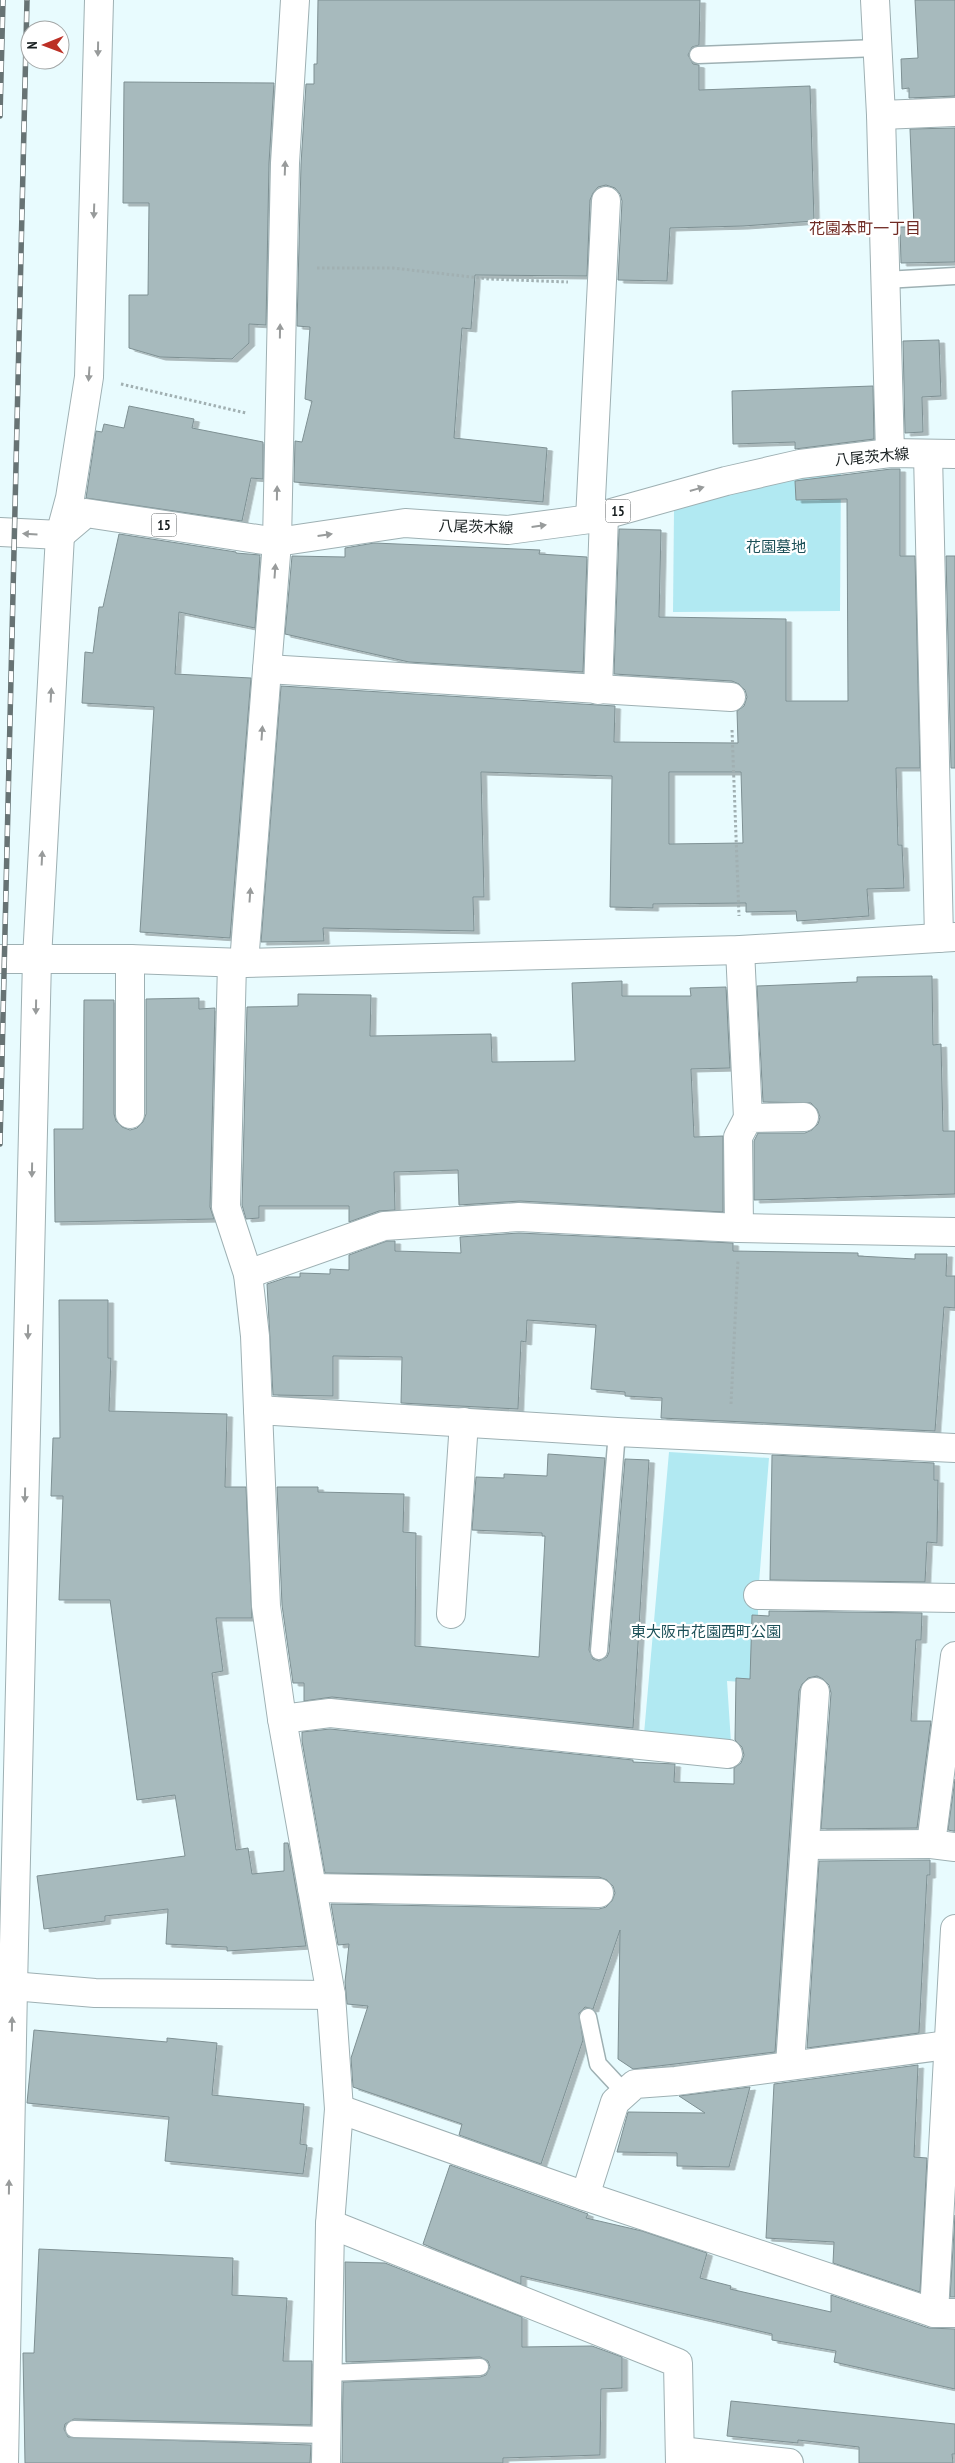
<svg xmlns="http://www.w3.org/2000/svg" width="955" height="2463" font-family="'PT Sans Narrow','Noto Sans JP',sans-serif">
  <defs>
    <filter id="shadow"><feDropShadow dx="5.5" dy="3" stdDeviation="0" flood-color="#0004"/></filter>
  </defs>
  <rect width="100%" height="100%" fill="#e8fbfe"/>
  <g fill="#b1e9f2">
    <path d="M841 472 840 611 673 612 674 510 786 476Z"/>
    <path d="M669 1452 769 1458 758 1595V1683L727 1681 731 1743 644 1734Z"/>
  </g>
  <g fill="#a7babd" stroke="#7e9093" fill-rule="evenodd" filter="url(#shadow)">
    <path d="M318 0H700L699 45 692 47 688 55 693 64 699 65V90L810 86 814 221 743 226 670 228 667 281 618 280 622 201 620 194 615 188 606 185 598 187 593 193 590 200 587 276 475 275 471 329 462 328 454 438 547 448 543 502 294 482 295 441 302 442 312 401 305 399 310 327 297 326 301 164 306 84H314V64H317Z"/>
    <path d="M915 0H955V96L909 98V88L902 89 901 59 918 58Z"/>
    <path d="M124 82 274 83 269 163 266 325 249 324V343L232 359 160 357 129 348V295H148L149 203H123Z"/>
    <path d="M955 128V262L901 263 900 227H914L910 129Z"/>
    <path d="M939 340 941 396 922 397 923 432 905 433 903 341Z"/>
    <path d="M873 386 874 439 795 449V442L733 444 732 391Z"/>
    <path d="M129 406 194 419 192 428 263 442V479L251 478 242 521 86 498 96 431 102 432 104 424 124 428Z"/>
    <path d="M891 469H900V556H915L920 768H896L898 845H902L904 888 867 889 869 916 797 921 796 911 746 912V903L653 904V908L610 907 612 776 481 772 484 897H473L474 931 323 928 324 941 261 942 281 686 615 706 614 742 738 743 737 711 744 706 747 697 745 690 739 684 732 681 614 674 619 529 661 530 659 617 786 619V701H848L847 499 796 500 795 481ZM669 772H741L743 843 669 844Z"/>
    <path d="M119 534 236 552V553L260 555 255 628 179 612 175 674 251 678 230 938 140 932 154 707 82 703 85 652 93 653 99 607H103Z"/>
    <path d="M374 543 540 550 539 554 587 557 583 672 409 662 285 634 292 556 345 557V548Z"/>
    <path d="M946 556H955V768H951Z"/>
    <path d="M932 976 933 1045 941 1044 943 1131H955V1194L754 1200V1141L758 1133H805L812 1130 818 1124 820 1117 817 1109 811 1103 763 1102 757 986 857 982V977Z"/>
    <path d="M622 981V996H691L690 988 726 987 730 1068 691 1069 694 1137 723 1136V1212L520 1201 459 1205 458 1170 394 1172 395 1210 379 1211 349 1222V1206H259V1218L246 1219 242 1205 247 1007 298 1006V994L371 995 370 1036 491 1034 492 1062 575 1061 572 983Z"/>
    <path d="M199 998V1009L215 1008 210 1207 214 1219 55 1222 54 1129H83L84 1000H114V1114L116 1121 122 1127 130 1130 137 1128 143 1122 146 1114V999Z"/>
    <path d="M519 1233 733 1243V1251L858 1253V1256L915 1259V1254H947L946 1276H955V1308L944 1307 935 1431 661 1418 662 1398 625 1396V1392L591 1389 596 1325 527 1320 526 1342 521 1341 518 1409 401 1403 402 1357 333 1356V1396L273 1395 267 1284 288 1277H300V1273L330 1274V1269L349 1270V1255L387 1241H395V1251L461 1253 460 1237Z"/>
    <path d="M59 1300H108V1358H111L109 1411 227 1414 225 1487H246L252 1618H216L223 1671 212 1673 236 1850 248 1848 252 1874 284 1871V1843H288L306 1946 227 1951V1947L166 1944 168 1909 105 1916V1921L44 1929 37 1876 185 1856 175 1795 137 1800 110 1600H59L63 1496H51L53 1438H60Z"/>
    <path d="M548 1454 605 1458 589 1650 593 1659 599 1661 607 1657 609 1652 625 1459 649 1460 633 1728 332 1697 304 1701V1683H293L282 1605 277 1487H318V1492L404 1494 403 1532 416 1533 415 1646 539 1657 545 1536H542V1533L472 1530 476 1477 504 1478V1474L547 1476Z"/>
    <path d="M772 1455 934 1463V1480H938L937 1543 927 1542 925 1582 770 1580Z"/>
    <path d="M769 1611 922 1613 921 1640H916L911 1721H931L917 1828 821 1829 831 1693 829 1685 823 1679 817 1676 808 1678 802 1684 799 1691 775 2052 633 2069 618 2059 620 1930 593 2009 585 2007 579 2013 583 2040 541 2164 459 2135 462 2124 353 2087 351 2058 368 2006 347 2004 345 1982 349 1944 338 1945 331 1904 599 1909 606 1907 612 1901 615 1893 613 1886 607 1880 599 1877 325 1873 302 1741V1732L330 1729 633 1760V1762L675 1764 674 1782 734 1784V1768L741 1763 744 1755 742 1747 735 1740 736 1678 750 1679 752 1615 769 1616Z"/>
    <path d="M955 1779V1831H953L948 1830Z"/>
    <path d="M930 1860V1875H927L919 2033 807 2048 819 1861Z"/>
    <path d="M34 2030 167 2042V2038L217 2043 212 2095 304 2104 300 2144 307 2145 303 2174 165 2161 169 2117 27 2103Z"/>
    <path d="M918 2065 914 2157 927 2158 920 2292 833 2263 834 2242 766 2238 774 2084Z"/>
    <path d="M750 2087 729 2167 677 2166V2153L617 2152 628 2112 705 2113 679 2096Z"/>
    <path d="M450 2165 588 2214 586 2218 642 2231 707 2253 700 2278 731 2286 730 2289 831 2312V2295L929 2328 955 2329V2389L834 2362 836 2351 772 2340V2334L521 2276V2284L423 2244Z"/>
    <path d="M955 2215V2297H950Z"/>
    <path d="M39 2249 233 2258 232 2295 287 2298 283 2361H312L311 2425 74 2419 65 2424 64 2429 68 2437 311 2445 310 2463H25L23 2353H34Z"/>
    <path d="M345 2262 385 2263 522 2317V2347L592 2346 622 2357V2388L601 2389 600 2455 503 2458V2463H342L343 2382 480 2377 486 2375 490 2367 488 2361 480 2357 346 2362Z"/>
    <path d="M731 2401 955 2424V2454H952L953 2463H859V2447L798 2440V2443L727 2436Z"/>
  </g>
  <g fill="none" stroke-linecap="round" stroke-linejoin="round">
    <defs>
      <g id="lane">
        <path d="M698 55 877 48"/>
        <path d="M885 280 955 276"/>
        <path d="M599 1651 617 1432"/>
        <path d="M588 2017 598 2064 625 2093"/>
        <path d="M328 2373 480 2367"/>
        <path d="M74 2429 327 2435"/>
      </g>
      <g id="street">
        <path d="M875 0 881 115 890 453"/>
        <path d="M881 115 955 112"/>
        <path d="M928 454 939 938"/>
        <path d="M590 519 606 201"/>
        <path d="M267 669 731 697"/>
        <path d="M598 690 604 515"/>
        <path d="M740 950 748 1118"/>
        <path d="M0 959H130L244 963 740 950 955 937"/>
        <path d="M130 959V1114"/>
        <path d="M232 963 226 1207 248 1274 255 1336 266 1606 282 1719 331 1995 339 2109 330 2224 326 2463"/>
        <path d="M244 963 277 542 285 163 295 0"/>
        <path d="M739 1228 738 1137 748 1118 804 1117"/>
        <path d="M248 1274 384 1226 519 1217 739 1228 955 1232"/>
        <path d="M258 1410 617 1432 955 1448"/>
        <path d="M758 1595 955 1598"/>
        <path d="M451 1614 464 1422"/>
        <path d="M955 1656 931 1844 955 1847"/>
        <path d="M282 1719 330 1713 728 1754"/>
        <path d="M805 1845 931 1844"/>
        <path d="M312 1888 599 1893"/>
        <path d="M790 2065 815 1692"/>
        <path d="M339 2109 585 2196 934 2313H955"/>
        <path d="M585 2196 615 2102 635 2084 676 2081 955 2044"/>
        <path d="M330 2224 678 2363 680 2463"/>
        <path d="M934 2313 955 1929"/>
        <path d="M680 2451 789 2463"/>
        <path d="M4 2463 13 1987 37 959 60 535 70 498 89 377 99 0"/>
      </g>
      <path id="secondary" d="M0 1985 95 1993 331 1995"/>
      <path id="primary" d="M0 532 60 535 86 513 277 542 405 523 508 530 590 519 726 481 800 464 890 453 955 454"/>
    </defs>
    <use href="#lane" stroke="#9eb0b3" stroke-width="19"/>
    <use href="#street" stroke="#9eb0b3" stroke-width="30"/>
    <use href="#secondary" stroke="#9eb0b3" stroke-width="30"/>
    <use href="#primary" stroke="#9eb0b3" stroke-width="30"/>
    <g stroke="#a1b0b2" stroke-width="3" stroke-dasharray="2.5 2.5" stroke-linecap="butt">
      <path d="M317 268H393L489 279 568 282"/>
      <path d="M121 384 246 413"/>
      <path d="M732 730 739 916"/>
      <path d="M731 1404 738 1260"/>
    </g>
    <use href="#lane" stroke="#fff" stroke-width="16"/>
    <use href="#street" stroke="#fff" stroke-width="28"/>
    <use href="#secondary" stroke="#fff" stroke-width="28"/>
    <use href="#primary" stroke="#fff" stroke-width="28"/>
    <defs>
      <g id="rail">
        <path d="M0 116 3 0"/>
        <path d="M0 1144 27 0"/>
      </g>
    </defs>
    <use href="#rail" stroke="#677374" stroke-width="5.5"/>
    <use href="#rail" stroke="#fff" stroke-width="4" stroke-dasharray="11" stroke-linecap="butt"/>
  </g>
  <defs><path id="oneway-solid" d="M-6-.8H1V-3.2L6.5 0L1 3.2V.8H-6Z" transform="scale(1.25)"/></defs>
  <g fill="#989b9b">
    <use href="#oneway-solid" transform="translate(98 49) rotate(91)"/>
    <use href="#oneway-solid" transform="translate(285 168) rotate(-88)"/>
    <use href="#oneway-solid" transform="translate(94 211) rotate(92)"/>
    <use href="#oneway-solid" transform="translate(280 331) rotate(-89)"/>
    <use href="#oneway-solid" transform="translate(89 374) rotate(94)"/>
    <use href="#oneway-solid" transform="translate(697 489) rotate(-16)"/>
    <use href="#oneway-solid" transform="translate(277 493) rotate(-89)"/>
    <use href="#oneway-solid" transform="translate(539 526) rotate(-8)"/>
    <use href="#oneway-solid" transform="translate(30 534) rotate(-177)"/>
    <use href="#oneway-solid" transform="translate(325 535) rotate(-8)"/>
    <use href="#oneway-solid" transform="translate(275 571) rotate(-86)"/>
    <use href="#oneway-solid" transform="translate(51 695) rotate(-87)"/>
    <use href="#oneway-solid" transform="translate(262 733) rotate(-86)"/>
    <use href="#oneway-solid" transform="translate(42 858) rotate(-87)"/>
    <use href="#oneway-solid" transform="translate(250 895) rotate(-86)"/>
    <use href="#oneway-solid" transform="translate(36 1007) rotate(91)"/>
    <use href="#oneway-solid" transform="translate(32 1170) rotate(91)"/>
    <use href="#oneway-solid" transform="translate(28 1332) rotate(91)"/>
    <use href="#oneway-solid" transform="translate(25 1495) rotate(91)"/>
    <use href="#oneway-solid" transform="translate(12 2024) rotate(-89)"/>
    <use href="#oneway-solid" transform="translate(9 2187) rotate(-89)"/>
  </g>
  <g text-anchor="middle" stroke-width="4.5" stroke-linejoin="round" paint-order="stroke">
    <g fill="#fff" stroke="#5e6364" stroke-width="1">
      <rect x="605.5" y="499.5" width="25" height="23" rx="4"/>
      <rect x="151.5" y="513.5" width="25" height="23" rx="4"/>
    </g>
    <g font-size="14" font-weight="bold" fill="#192021">
      <text x="618" y="516">15</text>
      <text x="164" y="530">15</text>
    </g>
    <g font-size="15" fill="#192021" stroke="#fff">
      <text transform="translate(872 457) rotate(-5)" y="5">八尾茨木線</text>
      <text transform="translate(476 527) rotate(2)" y="5">八尾茨木線</text>
    </g>
    <g font-size="15" fill="#1b4f57" stroke="#fff">
      <text x="776" y="552">花園墓地</text>
      <text x="706" y="1637">東大阪市花園西町公園</text>
    </g>
    <g font-size="16" fill="#702b24" stroke="#fff">
      <text x="865" y="234">花園本町一丁目</text>
    </g>
  </g>
  <g transform="translate(45 45) rotate(269)"><circle r="24" fill="#ffffff" stroke="#a3a6a6"/>
  <path d="M0-4L9 19L0 12L-9 19Z" fill="#bc2f25"/>
  <text y="-8" font-size="14" font-weight="bold" text-anchor="middle" fill="#192021">N</text>
  </g>
</svg>
